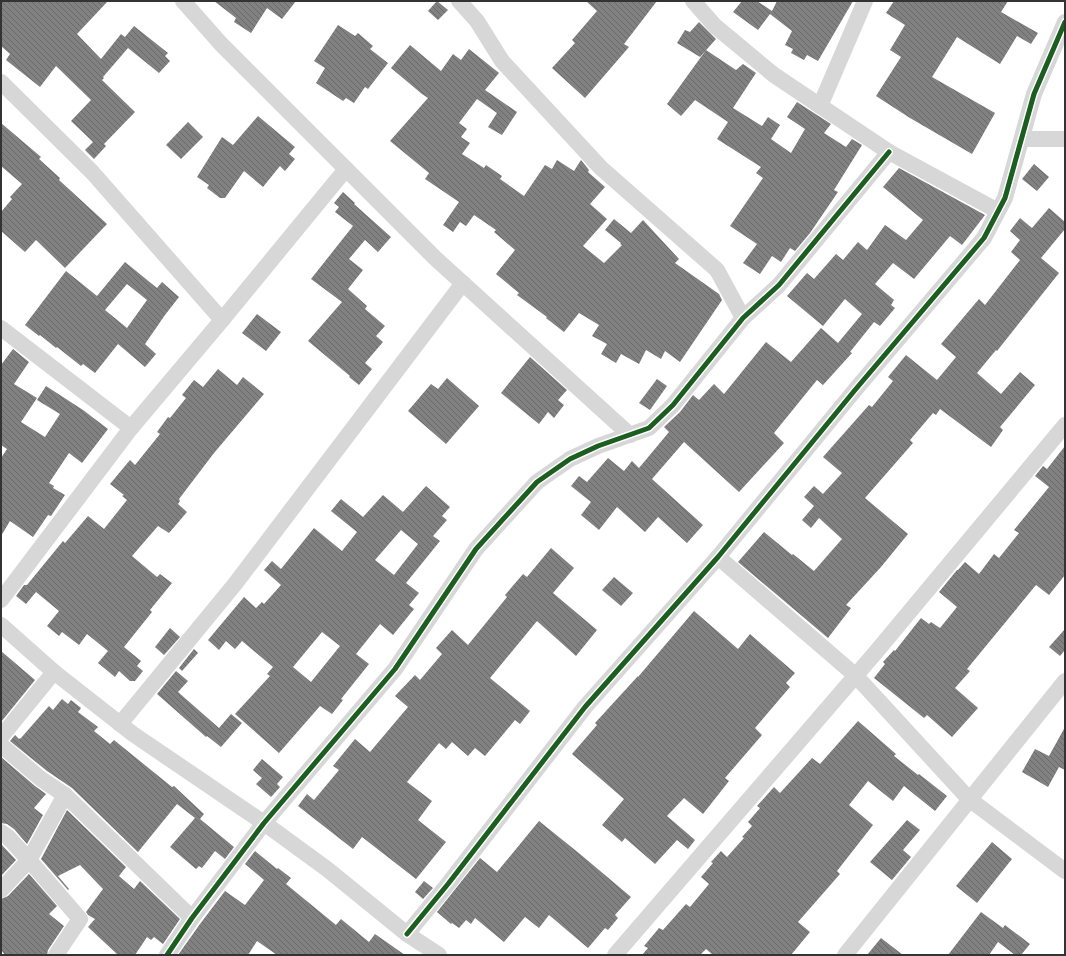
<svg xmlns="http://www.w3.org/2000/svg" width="1066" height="956" font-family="Barlow,sans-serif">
  <defs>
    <pattern id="building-back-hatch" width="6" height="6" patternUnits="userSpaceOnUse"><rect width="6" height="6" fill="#818181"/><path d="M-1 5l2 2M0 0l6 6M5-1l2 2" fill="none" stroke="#6a6a6a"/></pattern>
  </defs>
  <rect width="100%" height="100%" fill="#fff"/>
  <g fill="url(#building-back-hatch)" fill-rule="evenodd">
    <path d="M1 1H108L77 34 101 59 121 34 125 37 134 26 168 53 165 56 170 61 159 73 128 48 103 77 104 78 102 80 135 112 104 144 106 146 94 159 85 150 93 142 71 121 91 100 56 66 40 87 6 60 10 54 1 46Z"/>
    <path d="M214 1H296L282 19 267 8 251 33 234 22 236 18Z"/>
    <path d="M437 1 448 10 438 20 428 11Z"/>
    <path d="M586 1H657L624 44 629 47 585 98 552 68 575 43 572 40 597 11Z"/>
    <path d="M742 1H757L772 11 777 1H853L818 61 807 55 804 60 791 53 793 49 785 45 792 31 770 14 758 30 733 12Z"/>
    <path d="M894 1H1008L1001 12 1038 33 1031 44 1017 36 1000 64 957 37 932 77 995 113 972 154 910 118 876 96 901 57 890 50 905 25 886 13Z"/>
    <path d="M699 22 716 39 700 57 677 43 685 30 690 32Z"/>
    <path d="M338 25 355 36 358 33 373 46 370 49 388 63 368 89 365 87 354 103 346 98 343 101 316 83 325 68 314 61Z"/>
    <path d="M410 45 441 71 453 54 461 60 469 49 499 73 485 90 517 112 502 135 488 127 497 113 477 99 459 123 467 129 461 137 470 143 462 154 484 168 486 165 502 176 500 179 524 196 545 165 552 169 557 160 574 171 581 160 589 170 588 172 605 187 590 204 607 219 583 246 604 263 622 245 620 244 621 243 605 230 614 219 631 233 643 220 679 259 675 263 719 294 722 300 680 362 665 351 661 359 646 350 639 364 621 354 616 363 601 354 607 344 592 336 599 325 579 313 564 332 546 318 547 317 517 295 519 293 496 274 515 250 494 232 496 230 474 215 466 226 460 222 453 232 443 225 459 202 425 179 429 173 390 141 428 98 422 94 391 68Z"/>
    <path d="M706 50 736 70 743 64 756 73 733 108 762 126 768 117 780 125 771 139 791 153 805 129 787 117 797 102 831 124 824 133 846 147 852 139 862 145 834 190 838 192 810 233 795 251 790 248 781 262 772 256 760 274 743 263 757 244 730 226 763 178 756 173 761 167 717 139 728 122 695 100 681 116 667 104Z"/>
    <path d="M258 116 295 147 289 154 295 159 285 171 280 166 263 187 244 171 225 198H220L207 188 209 185 197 177 222 137 233 145Z"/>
    <path d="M188 122 203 137 181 159 166 145Z"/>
    <path d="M1 123 41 157 39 159 60 178 59 180 107 224 65 268 36 240 25 252 1 231V212L12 199 10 197 22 184 1 166Z"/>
    <path d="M1034 164 1049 177 1037 191 1022 179Z"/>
    <path d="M899 168 985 215 962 245 950 236 914 279 893 263 875 284 894 300 891 305 895 308 880 326 874 322 850 352 852 353 823 385 817 380 774 433 784 443 739 492 684 442 652 479 703 525 687 543 658 517 645 532 617 507 599 530 581 515 591 502 571 486 579 476 587 482 608 458 624 471 632 461 639 468 669 432 664 427 680 412 693 395 699 400 714 384 724 394 766 342 791 362 821 328 838 343 862 314 845 299 823 326 787 296 807 273 814 279 836 254 843 260 858 242 867 250 885 225 906 240 923 220 883 187Z"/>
    <path d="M343 192 355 203 354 204 391 237 378 252 365 240 349 259 363 270 348 289 367 306 365 309 385 326 376 336 383 342 365 363 372 369 359 385 349 377 350 376 308 341 342 302 311 279 353 226 335 212 339 207 334 203Z"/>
    <path d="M1049 208 1065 222V229L1041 258 1059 273 997 351 996 350 977 373 1001 394 1020 372 1035 385 1000 427 1003 430 991 447 940 409 936 415 933 413 910 440 913 443 865 498 908 534 881 567 846 605 851 608 828 638 738 562 764 532 792 555 793 554 814 571 842 539 819 518 811 528 802 520 814 506 804 497 814 486 823 494 842 473 823 457 869 405 872 407 893 381 888 377 906 355 937 380 956 357 941 344 979 299 985 305 1020 260 1011 252 1020 240 1010 231 1020 218 1032 228Z"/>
    <path d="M125 262 157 288 162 282 179 297 165 315 145 344 156 354 145 367 118 344 95 373 83 364 81 366 57 347 56 348 40 335 39 336 25 325 66 271 97 296ZM127 284 147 300 127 328 105 310Z"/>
    <path d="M257 314 281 332 266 351 242 333Z"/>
    <path d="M13 349 29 362 14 384 37 398 21 422 45 437 60 414 37 400 46 386 83 410 108 429 82 463 69 453 49 483 54 486 53 488 65 495 51 516 48 515 33 537 10 521 1 536V458L7 449 1 445V365Z"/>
    <path d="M530 357 567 390 558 400 564 405 554 418 548 412 539 424 501 393Z"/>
    <path d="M218 369 237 385 243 377 264 394 214 453 179 499 180 501 178 504 187 512 169 533 158 526 132 556 157 577 160 574 172 583 150 610 152 612 124 647 141 661 137 666 143 671 135 681H130L119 671 115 677 98 663 108 651 87 634 79 645 62 632 59 636 47 626 59 611 36 592 26 604 16 596 24 585H27L63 541 65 543 88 516 104 529 127 500 122 496 124 495 110 484 130 460 135 465 160 434 157 432 168 417 170 418 186 398 182 395 194 380 203 387Z"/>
    <path d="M447 378 479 406 446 444 408 411 431 384 438 389Z"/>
    <path d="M657 379 667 386 650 410 639 403Z"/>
    <path d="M1065 446V575L1049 595 1036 585 967 669 970 671 955 688 978 708 952 737 927 715 924 718 874 678 885 664 883 662 894 650 895 651 921 618 929 624 931 622 940 628 957 607 939 592 957 570H958L965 562 979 574 994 554 999 558 1019 533 1014 530 1049 487 1035 476 1043 466 1047 469Z"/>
    <path d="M426 486 450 507 442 516 447 520 433 536 440 541 406 583 419 593 409 605 414 609 393 635 380 624 356 654 369 664 341 699 343 700 332 714 320 706 279 753 235 714 270 676 267 674 273 667 242 641 235 649 226 641 219 650 208 640 244 597 256 608 262 602 264 604 281 585 264 570 272 561 281 569 314 528 342 551 357 532 331 511 341 499 363 517 383 495 403 512ZM401 530 418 544 394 575 375 560ZM322 632 340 646 311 682 293 667Z"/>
    <path d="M551 548 574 568 553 593 597 630 576 656 537 621 490 678 530 711 520 724 515 720 485 756 475 748 468 756 452 742 446 749 439 743 407 782 432 801 418 820 446 842 416 879 362 837 353 849 298 806 307 794 314 800 339 770 333 766 355 739 370 752 408 707 395 696 415 675 420 680 442 654 436 648 452 630 468 645 507 597 505 595 523 574 527 577Z"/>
    <path d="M614 577 633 593 621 606 602 590Z"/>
    <path d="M694 611 738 649 750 634 795 673 786 683 790 687 755 728 762 735 725 778 729 781 703 814 684 798 667 816 695 840 688 849 677 840 655 864 625 838 622 842 602 825 624 799 572 754 597 725 595 723 638 676V677Z"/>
    <path d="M170 628 180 637 164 655 155 647Z"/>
    <path d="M1065 629V650L1060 656 1049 647Z"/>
    <path d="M194 649 198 653 182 671 179 668Z"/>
    <path d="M1 651 35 680 1 722Z"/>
    <path d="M176 671 188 681 178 692 219 728 231 714 242 723 221 747 207 736 206 737 157 694Z"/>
    <path d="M62 699 68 704 71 700 81 708 78 712 98 727 94 731 110 744 114 740 172 787 174 786 204 814 200 819 234 847 225 859 215 851 202 868 199 866 196 869 170 847 195 818 177 804 138 852 72 788 47 771 10 741 15 735 19 739 21 738 49 706 53 710Z"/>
    <path d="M858 721 896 754 894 756 918 775 919 774 947 796 935 811 904 786 893 801 868 781 849 805 873 825 837 871 840 874 798 922 810 932 791 955H713L706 949 700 955H642L648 948 644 946 659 928 663 930 686 904 690 907 709 884 701 877 713 863 711 862 721 851 727 857 744 838 742 837 752 826 748 822 760 808 757 806 774 787 780 793 812 758 820 764Z"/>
    <path d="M1065 727V770L1059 767 1048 787 1022 772 1035 749 1049 756Z"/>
    <path d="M1 757 35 786 46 794 34 808 43 815 27 844 14 829 7 824 1 823Z"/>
    <path d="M262 759 283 777 277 784 280 787 271 797 256 784 262 778 253 770Z"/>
    <path d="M67 810 126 867 119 876 134 889 140 881 180 919 163 944 154 937 151 940 147 937 135 955H118L88 927 95 919 88 915 86 912 103 889 80 865 58 876 69 889 68 890 41 859Z"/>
    <path d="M907 820 920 830 903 850 911 857 892 880 870 862Z"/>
    <path d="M539 821 580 854 631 897 615 915 618 918 608 930 605 928 588 948 549 915 539 928 525 917 504 942 475 918 471 924 466 920 459 928 452 923 451 924 437 912 480 858 497 872Z"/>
    <path d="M992 842 1012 859 977 903 956 886Z"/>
    <path d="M1 844 16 860 1 876Z"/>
    <path d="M255 851 277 869 278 868 291 878 286 884 336 925 341 919 369 942 375 934 405 955H277L257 941 248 955H178L200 924 225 891 245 905 264 880 245 864Z"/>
    <path d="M29 874 57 906 49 914 64 926 48 950 47 955H5L1 950V899L8 896Z"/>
    <path d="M424 881 433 888 423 899 415 892Z"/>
    <path d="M981 912 1003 928 1005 925 1030 944 1021 955H1015L998 942 989 955H948Z"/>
    <path d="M881 938 903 955H867Z"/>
  </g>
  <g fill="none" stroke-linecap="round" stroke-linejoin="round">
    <g stroke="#d7d7d7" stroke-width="16">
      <path d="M183 1 221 44 435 258 630 435"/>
      <path d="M459 1 477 21 502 61 601 168 717 270 743 318"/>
      <path d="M693 1 715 26 774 75 889 152 998 211"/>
      <path d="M1 82 92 172 222 320"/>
      <path d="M820 106 865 1"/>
      <path d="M1022 139H1065"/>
      <path d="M1 328 131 428"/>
      <path d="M718 557 855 675 969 799 1065 871"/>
      <path d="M1 600 131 428 222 320 346 169"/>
      <path d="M1 625 54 672 133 734 264 823 327 869 407 934 439 955"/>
      <path d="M120 724 235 584 463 283"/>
      <path d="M1 737 54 672"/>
      <path d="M1 745 41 779 65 795 192 918"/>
      <path d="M1 832 8 837 29 860 80 919 56 955"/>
      <path d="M1 890 29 860 65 795"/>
      <path d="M407 934 448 884 585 707 718 557 855 390 984 238 1005 198 1034 94 1065 22"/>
      <path d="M167 955 192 918 264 823 395 669 476 549 537 482 570 459 598 446 649 428 673 405 743 318 779 285 889 152"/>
      <path d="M615 955 876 652 1065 425"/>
      <path d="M845 955 1065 681"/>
    </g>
    <defs>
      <g id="cycleway">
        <path d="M407 934 448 884 585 707 718 557 855 390 984 238 1005 198 1034 94 1065 22"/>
        <path d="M167 955 192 918 264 823 395 669 476 549 537 482 570 459 598 446 649 428 673 405 743 318 779 285 889 152"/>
      </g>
    </defs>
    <use href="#cycleway" stroke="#fff" stroke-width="8"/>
    <use href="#cycleway" stroke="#1b5e20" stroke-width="5"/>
  </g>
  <rect width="1066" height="956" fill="none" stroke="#333333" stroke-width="4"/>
</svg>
